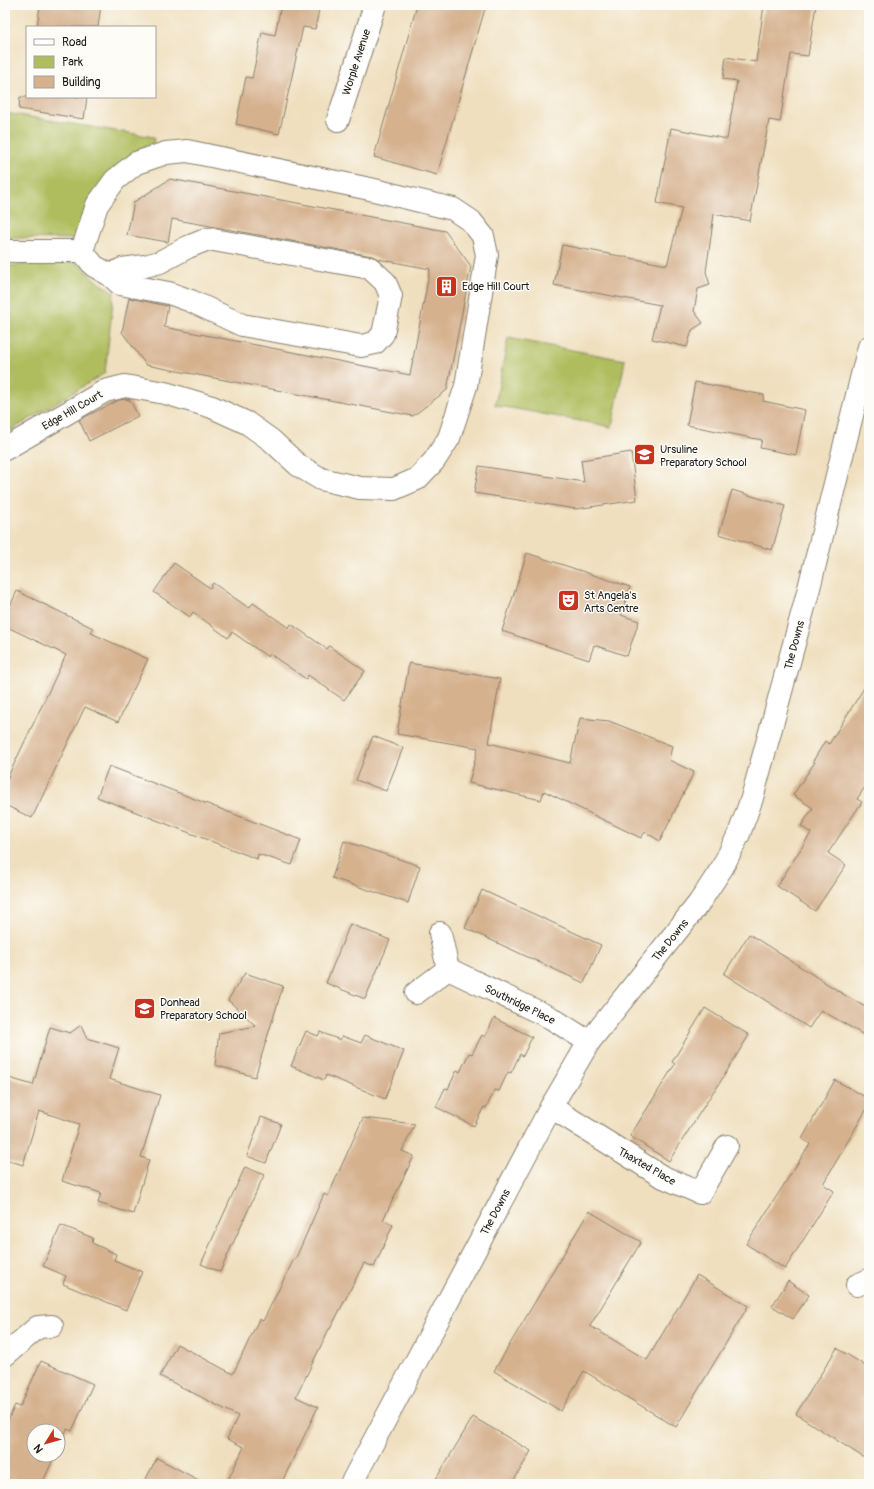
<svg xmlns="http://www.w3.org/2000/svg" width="874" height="1489" font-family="Pangolin,sans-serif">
  <rect width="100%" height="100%" fill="#fdfcf7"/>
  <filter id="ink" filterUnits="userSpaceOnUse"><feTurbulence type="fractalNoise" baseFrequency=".025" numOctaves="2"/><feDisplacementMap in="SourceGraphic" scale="8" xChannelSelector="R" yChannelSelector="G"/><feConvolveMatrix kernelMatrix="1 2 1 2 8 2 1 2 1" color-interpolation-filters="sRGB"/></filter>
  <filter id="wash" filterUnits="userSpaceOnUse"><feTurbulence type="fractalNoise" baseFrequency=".012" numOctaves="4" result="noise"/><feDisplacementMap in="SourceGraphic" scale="16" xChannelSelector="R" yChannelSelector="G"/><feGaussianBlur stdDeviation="0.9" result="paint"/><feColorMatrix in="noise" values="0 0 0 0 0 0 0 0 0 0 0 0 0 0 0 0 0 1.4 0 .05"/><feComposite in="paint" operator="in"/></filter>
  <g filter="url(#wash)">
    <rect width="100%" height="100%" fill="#efdfbe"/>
    <g fill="#b0bd5f" stroke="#666c3e">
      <path d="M5 113 154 137V143L130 154 77 239 5 238Z"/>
      <path d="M74 262 83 267 92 278 114 292 105 373 5 434V266Z"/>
      <path d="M508 338 625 360 612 427 495 405Z"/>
    </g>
    <g id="blocks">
      <g fill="#d5b18e">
        <path d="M40 5H101L98 27H37Z"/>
        <path d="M281 5H320L315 29 303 27 279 134 236 124 246 77 252 78 262 32 275 35Z"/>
        <path d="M417 5H486L437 175 374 157Z"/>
        <path d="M764 5H816L808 56 791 54 780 122 769 120 750 221 714 214 706 272 710 285 698 289 694 311 703 323 692 330 687 347 652 339 660 305 554 285 562 245 667 265 682 208 657 203 671 128 727 139 737 81 723 79 726 57 756 62Z"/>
        <path d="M20 97H87L84 119 19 109Z"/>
        <path d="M170 179 445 231 471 266 447 390 413 416 146 365 122 332 129 298 168 306 164 327 410 375 430 269 378 259 372 256 172 219 168 242 127 235 134 202Z"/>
        <path d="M695 382 764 395 763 401 805 410 796 455 760 448 762 440 687 425Z"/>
        <path d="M125 399 130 400 138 416 89 441 79 420 119 400Z"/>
        <path d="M631 452 637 500 576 509 474 493 479 466 584 482 581 460Z"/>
        <path d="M732 490 785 506 772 550 719 534Z"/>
        <path d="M527 553 630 587 621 615 639 621 627 656 594 645 589 660 502 631Z"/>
        <path d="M174 563 210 588 213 583 249 608 253 603 289 628 291 624 327 649 329 646 365 671 344 700 308 675 306 679 270 654 268 657 232 632 228 638 193 612 190 617 154 592Z"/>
        <path d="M17 591 93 628 91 633 148 659 118 722 85 707 32 818 5 805V783L66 655 5 626V617Z"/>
        <path d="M409 663 500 679 489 743 570 763 580 718 609 721 672 746 669 760 694 772 660 841 645 832 641 838 544 791 541 800 469 783 478 748 397 734Z"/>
        <path d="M869 680V781L857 799 862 802 828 853 846 865 815 911 777 886 811 833 801 826 813 808 793 795 815 762 813 761 825 741 829 744Z"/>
        <path d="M373 736 403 748 386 791 356 780Z"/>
        <path d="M109 766 301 840 292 865 258 854 257 859 97 797Z"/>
        <path d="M344 841 420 866 408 903 332 878Z"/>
        <path d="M482 890 601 945 584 983 465 928Z"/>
        <path d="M350 924 390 940 365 999 326 983Z"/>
        <path d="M749 934 843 994 869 1009V1038L821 1010 809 1028 724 974Z"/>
        <path d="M245 973 283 986 255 1077 215 1065 219 1033 256 1026 228 1000Z"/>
        <path d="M705 1008 749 1035 716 1089H715L669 1161 630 1136 675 1064 672 1062Z"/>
        <path d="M494 1018 532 1037 523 1056 520 1054 511 1073 508 1072 499 1091 495 1090 486 1108 484 1107 474 1126 436 1107 445 1088 448 1089 457 1070 460 1072 469 1053 472 1054 482 1035 485 1037Z"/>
        <path d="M81 1025 87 1038 119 1048 109 1079 160 1095 141 1157 149 1160 133 1214 98 1203 101 1193 62 1181 79 1124 39 1111 23 1165 5 1159V1090L9 1078 33 1085 50 1027 70 1033Z"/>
        <path d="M306 1031 318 1036 320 1032 340 1040 342 1036 361 1043 365 1035 404 1051 385 1099 326 1075 324 1080 291 1066Z"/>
        <path d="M835 1080 869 1099V1105L823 1184 834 1191 785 1269 746 1244 810 1144 802 1139Z"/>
        <path d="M261 1117 281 1124 266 1163 247 1156Z"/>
        <path d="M363 1118 415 1124 402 1151 414 1156 383 1220 393 1225 374 1267 364 1263 330 1329H329L296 1397 318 1407 281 1484H226L244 1447 227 1439 238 1416 160 1376 177 1344 233 1374 259 1319 263 1321 294 1259 295 1260 324 1194 328 1196Z"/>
        <path d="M245 1167 264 1175 220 1272 201 1264Z"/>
        <path d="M589 1211 641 1242 590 1326 647 1360 697 1275 748 1306 676 1427 584 1371 561 1411 494 1371Z"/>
        <path d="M61 1225 93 1238 92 1243 116 1254 114 1260 142 1272 126 1310 63 1284 66 1276 43 1266Z"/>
        <path d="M788 1281 809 1295 793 1319 772 1306Z"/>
        <path d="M837 1348 869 1368V1461L796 1414Z"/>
        <path d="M41 1361 93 1384 72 1431 67 1429 58 1448V1431H34V1455H55L42 1484H5V1427L15 1405 20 1407Z"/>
        <path d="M473 1417 531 1451 512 1484H433Z"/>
        <path d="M157 1458 206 1484H143Z"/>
      </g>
    </g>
  </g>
  <g filter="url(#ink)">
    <use href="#blocks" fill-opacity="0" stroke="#867e6d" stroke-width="1"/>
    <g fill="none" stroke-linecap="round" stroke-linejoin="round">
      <defs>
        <g id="minor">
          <path d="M338 120 375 5"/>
          <path d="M5 251H82L94 266 110 275 120 284 169 293 191 301 242 325 361 346 375 343 383 334 391 296 385 282 370 268 208 239 188 247 160 262 145 266 122 269 110 275"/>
          <path d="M5 449 105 391 125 386 165 393 212 407 247 423 271 440 298 465 321 479 360 488 394 489 417 479 434 461 449 438 466 386 487 255 483 236 471 221 453 209 370 189 187 151 166 153 136 163 115 180 97 205 82 251"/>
          <path d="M440 933 448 969"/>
          <path d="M416 993 448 969 551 1018 589 1042"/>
          <path d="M551 1107 661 1176 700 1193 727 1146"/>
          <path d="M857 1285 869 1280"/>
          <path d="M5 1355 38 1327 52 1326"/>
          <path d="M351 1484 551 1107 589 1042 699 903 722 868 739 834 752 798 807 596 869 347"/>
        </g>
      </defs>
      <use href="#minor" stroke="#867e6d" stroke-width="24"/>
      <use href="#minor" stroke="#fff" stroke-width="22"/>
    </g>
  </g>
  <defs>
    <symbol id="building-square" viewBox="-11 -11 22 22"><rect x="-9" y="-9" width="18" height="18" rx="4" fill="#c8321e" stroke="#fdfcf7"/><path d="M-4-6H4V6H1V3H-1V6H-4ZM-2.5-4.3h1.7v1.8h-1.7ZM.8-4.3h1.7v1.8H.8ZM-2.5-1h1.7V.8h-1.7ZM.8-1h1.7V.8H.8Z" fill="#fff"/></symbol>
    <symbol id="school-square" viewBox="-11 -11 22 22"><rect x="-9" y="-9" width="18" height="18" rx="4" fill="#c8321e" stroke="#fdfcf7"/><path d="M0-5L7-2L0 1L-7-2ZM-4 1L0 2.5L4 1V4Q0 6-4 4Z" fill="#fff"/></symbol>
    <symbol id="theatre-square" viewBox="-11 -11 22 22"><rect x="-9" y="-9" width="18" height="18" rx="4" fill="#c8321e" stroke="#fdfcf7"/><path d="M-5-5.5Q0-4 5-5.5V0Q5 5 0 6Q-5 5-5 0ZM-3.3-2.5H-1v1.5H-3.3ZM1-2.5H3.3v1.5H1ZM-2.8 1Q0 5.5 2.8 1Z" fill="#fff"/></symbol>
  </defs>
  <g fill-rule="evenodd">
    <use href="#building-square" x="434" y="274" width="25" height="25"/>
    <use href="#school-square" x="632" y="442" width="25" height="25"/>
    <use href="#theatre-square" x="556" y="588" width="25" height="25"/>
    <use href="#school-square" x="132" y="996" width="25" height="25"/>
  </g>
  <g text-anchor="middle" stroke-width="3" stroke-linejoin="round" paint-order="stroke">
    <g font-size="11" fill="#1c1c1c" stroke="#fdfcf7">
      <text transform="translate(356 62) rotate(-72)" y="4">Worple Avenue</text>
      <text transform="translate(72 410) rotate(-30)" y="4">Edge Hill Court</text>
      <text transform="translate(794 645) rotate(-75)" y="4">The Downs</text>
      <text transform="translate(670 940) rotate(-51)" y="4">The Downs</text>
      <text transform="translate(520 1004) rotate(26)" y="4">Southridge Place</text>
      <text transform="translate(647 1166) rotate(30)" y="4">Thaxted Place</text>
      <text transform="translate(495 1212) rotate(-62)" y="4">The Downs</text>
    </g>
    <g font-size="11" fill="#1c1c1c" stroke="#fdfcf7" text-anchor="start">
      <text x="462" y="290">Edge Hill Court</text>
      <text x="660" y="453">Ursuline<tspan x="660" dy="13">Preparatory School</tspan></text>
      <text x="584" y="599">St Angela's<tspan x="584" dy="13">Arts Centre</tspan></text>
      <text x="160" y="1006">Donhead<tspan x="160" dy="13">Preparatory School</tspan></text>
    </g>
  </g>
  <rect width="874" height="1489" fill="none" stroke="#fdfcf7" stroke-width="20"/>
  <rect x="26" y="26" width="130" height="72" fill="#fdfcf7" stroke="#a3a29f"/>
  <rect x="34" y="39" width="20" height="6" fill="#ffffff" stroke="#a3a29f"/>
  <text x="62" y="46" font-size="12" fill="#1c1c1c">Road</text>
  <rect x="34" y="56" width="20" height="12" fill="#b0bd5f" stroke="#a3a29f"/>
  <text x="62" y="66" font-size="12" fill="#1c1c1c">Park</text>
  <rect x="34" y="76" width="20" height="12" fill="#d5b18e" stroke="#a3a29f"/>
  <text x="62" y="86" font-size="12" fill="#1c1c1c">Building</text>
  <g transform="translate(46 1443) rotate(233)"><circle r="19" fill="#fdfcf7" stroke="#a3a29f"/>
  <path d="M0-3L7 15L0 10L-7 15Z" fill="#c8321e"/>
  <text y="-6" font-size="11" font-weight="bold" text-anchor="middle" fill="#1c1c1c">N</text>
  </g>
</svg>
